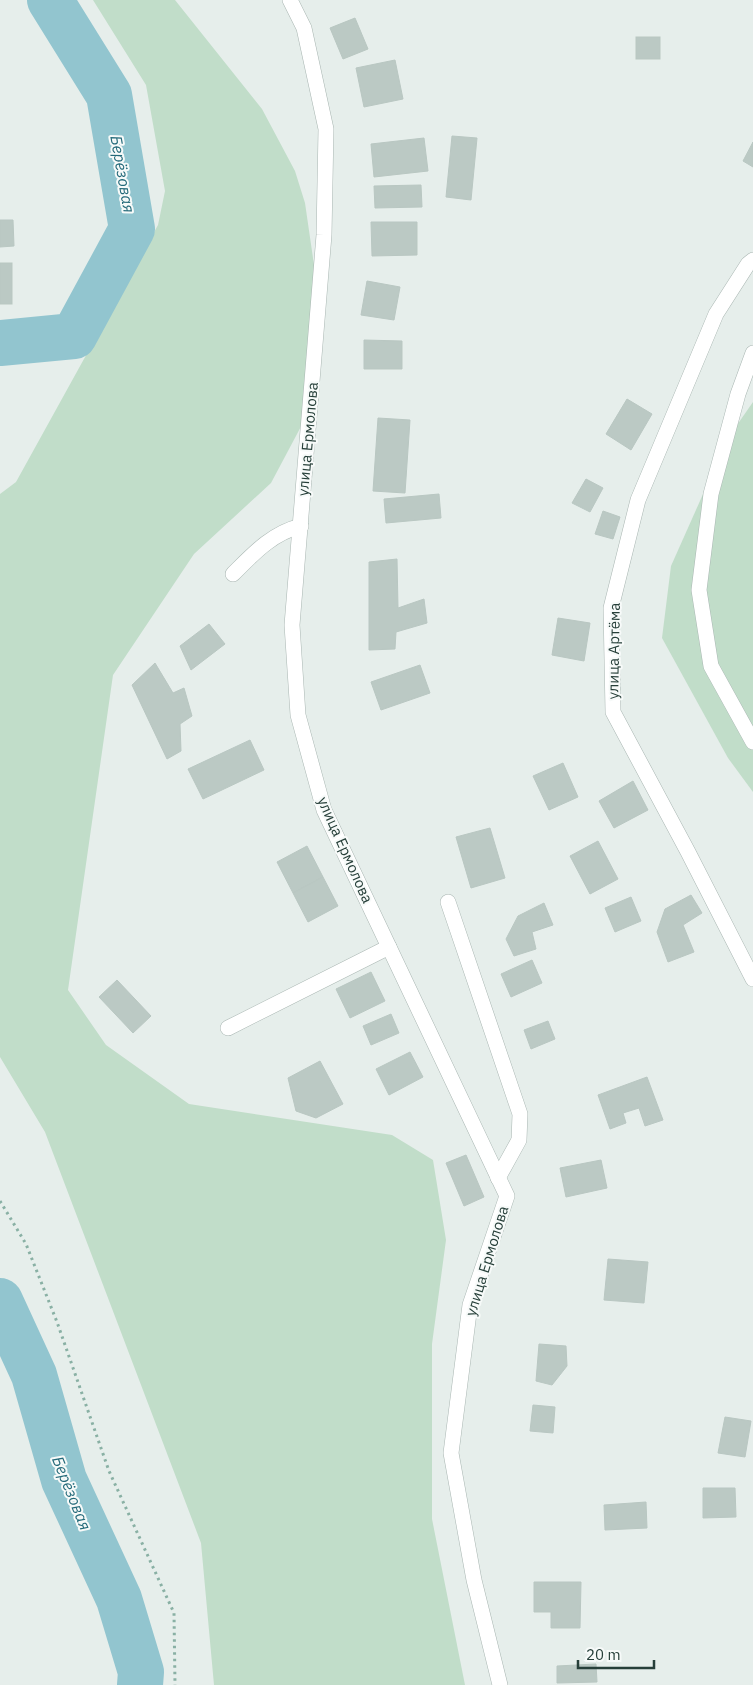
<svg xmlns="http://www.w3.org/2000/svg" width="753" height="1685" font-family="'IBM Plex Sans',sans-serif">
  <rect width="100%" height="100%" fill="#e6eeeb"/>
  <g fill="#c1ddc9">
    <path d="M93 0H175L262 109 295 171 305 203 321 313 305 419 271 483 194 554 113 675 68 990 106 1045 189 1104 392 1135 433 1160 446 1240 432 1344V1519L465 1685H214L201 1543 45 1132 0 1057V494L16 482 158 225 165 191 146 85Z"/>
    <path d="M753 402V792L728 758 662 638 671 566 728 438Z"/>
  </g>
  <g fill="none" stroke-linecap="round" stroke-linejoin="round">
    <g stroke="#92c5cf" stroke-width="46">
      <path d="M0 343 74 336 132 229 109 95 50 0"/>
      <path d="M0 1301 34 1375 64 1480 119 1599 141 1672 140 1685"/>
    </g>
  </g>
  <g fill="#bbc9c4" stroke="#b9c7c2">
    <path d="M355 18 368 49 343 59 330 28Z"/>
    <rect x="636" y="37" width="24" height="22"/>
    <path d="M395 60 403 99 364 107 356 68Z"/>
    <path d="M452 136 477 138 471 200 446 197Z"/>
    <path d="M424 138 428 171 374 177 371 144Z"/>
    <path d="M753 142V167L743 161Z"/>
    <path d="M421 185 422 207 375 208 374 186Z"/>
    <path d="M0 220H13L14 246 0 247Z"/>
    <path d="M371 222H417V255L372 256Z"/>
    <rect x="0" y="263" width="12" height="41"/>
    <path d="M367 281 400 287 394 320 361 315Z"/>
    <path d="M364 340 402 341V369H364Z"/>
    <path d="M627 399 652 414 631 450 606 434Z"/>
    <path d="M378 418 410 420 405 493 373 491Z"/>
    <path d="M586 479 603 488 590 512 572 503Z"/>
    <path d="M439 494 441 518 386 523 384 499Z"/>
    <path d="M603 511 620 517 613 539 595 534Z"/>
    <path d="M397 559 398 608 424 599 427 623 396 632 395 649 369 650V562Z"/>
    <path d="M558 618 590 623 584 661 552 655Z"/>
    <path d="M209 624 225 644 191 670 180 646Z"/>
    <path d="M155 663 173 693 184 688 192 716 180 724 181 751 167 759 132 685Z"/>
    <path d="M420 665 430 693 381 710 371 682Z"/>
    <path d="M250 740 264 770 203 799 188 769Z"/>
    <path d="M563 763 578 797 549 810 533 776Z"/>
    <path d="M633 781 648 810 614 828 599 801Z"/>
    <path d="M490 828 505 878 471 888 456 837Z"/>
    <path d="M598 841 618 879 590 894 570 856Z"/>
    <path d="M307 846 323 877 293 893 277 862Z"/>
    <path d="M323 877 338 906 308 922 293 893Z"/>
    <path d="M691 895 702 913 683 925 694 952 668 962 657 932 665 909Z"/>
    <path d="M631 897 641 921 615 932 605 908Z"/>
    <path d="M544 903 553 925 532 932 536 949 514 956 506 939 518 916Z"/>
    <path d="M532 960 542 983 511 997 501 974Z"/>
    <path d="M371 972 385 1001 350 1018 336 989Z"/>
    <path d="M117 980 151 1016 133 1033 99 997Z"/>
    <path d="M391 1014 399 1033 371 1045 363 1026Z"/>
    <path d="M548 1021 555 1039 531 1049 524 1030Z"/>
    <path d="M410 1052 423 1077 389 1095 376 1069Z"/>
    <path d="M320 1061 343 1104 316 1118 296 1111 288 1078Z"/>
    <path d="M647 1077 663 1120 645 1126 639 1108 623 1113 626 1123 610 1129 598 1095Z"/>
    <path d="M466 1155 484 1197 464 1206 446 1163Z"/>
    <path d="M601 1160 607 1188 566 1197 560 1168Z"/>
    <path d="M608 1259 648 1262 644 1303 604 1300Z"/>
    <path d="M539 1344 566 1346 567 1366 552 1385 536 1381Z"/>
    <path d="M533 1405 555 1407 553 1433 530 1431Z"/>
    <path d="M725 1417 751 1421 745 1457 718 1453Z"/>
    <path d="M703 1488H735L736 1517 703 1518Z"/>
    <path d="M646 1502 647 1528 605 1530 604 1505Z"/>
    <path d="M534 1582H581L580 1628H551V1612H534Z"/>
    <path d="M596 1664 597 1682 557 1683V1666Z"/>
  </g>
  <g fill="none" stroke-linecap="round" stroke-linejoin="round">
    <defs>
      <g id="minor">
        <path d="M290 0 304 28 326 129 324 235 292 625 298 715 324 810 507 1196 470 1305 451 1453 474 1580 500 1685"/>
        <path d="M753 260 748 264 716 314 638 500 611 608 613 712 688 852 753 979"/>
        <path d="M753 353 738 394 711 494 699 590 711 666 753 742"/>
        <path d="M233 574C253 554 272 533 301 526"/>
        <path d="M448 902 520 1114 519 1140 498 1178"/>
        <path d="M228 1028 389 947"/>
      </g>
    </defs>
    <use href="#minor" stroke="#a9b6b2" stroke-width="16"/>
    <path stroke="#89b0a4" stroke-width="3" stroke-dasharray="2.5 4" stroke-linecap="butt" d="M0 1201 26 1244 57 1322 109 1471 174 1613 175 1685"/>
    <use href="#minor" stroke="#fff" stroke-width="15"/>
  </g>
  <g text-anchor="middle" stroke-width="4" stroke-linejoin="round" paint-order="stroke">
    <g font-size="15" fill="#263f39" stroke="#f7faf9">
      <text transform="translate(308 439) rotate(-85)" y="5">улица Ермолова</text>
      <text transform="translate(614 651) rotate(-89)" y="5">улица Артёма</text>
      <text transform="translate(345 850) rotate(66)" y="5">улица Ермолова</text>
      <text transform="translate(487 1261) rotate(-73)" y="5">улица Ермолова</text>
    </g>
    <g font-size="16" font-style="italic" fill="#236979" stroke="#f7faf9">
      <text transform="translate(123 174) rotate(80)" y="6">Берёзовая</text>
      <text transform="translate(72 1493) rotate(68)" y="6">Берёзовая</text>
    </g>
  </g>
  <path d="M578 1660v8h76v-8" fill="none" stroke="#263f39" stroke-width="2.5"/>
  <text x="586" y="1660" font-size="15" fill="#263f39" stroke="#f7faf9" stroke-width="4" paint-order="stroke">20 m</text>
</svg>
